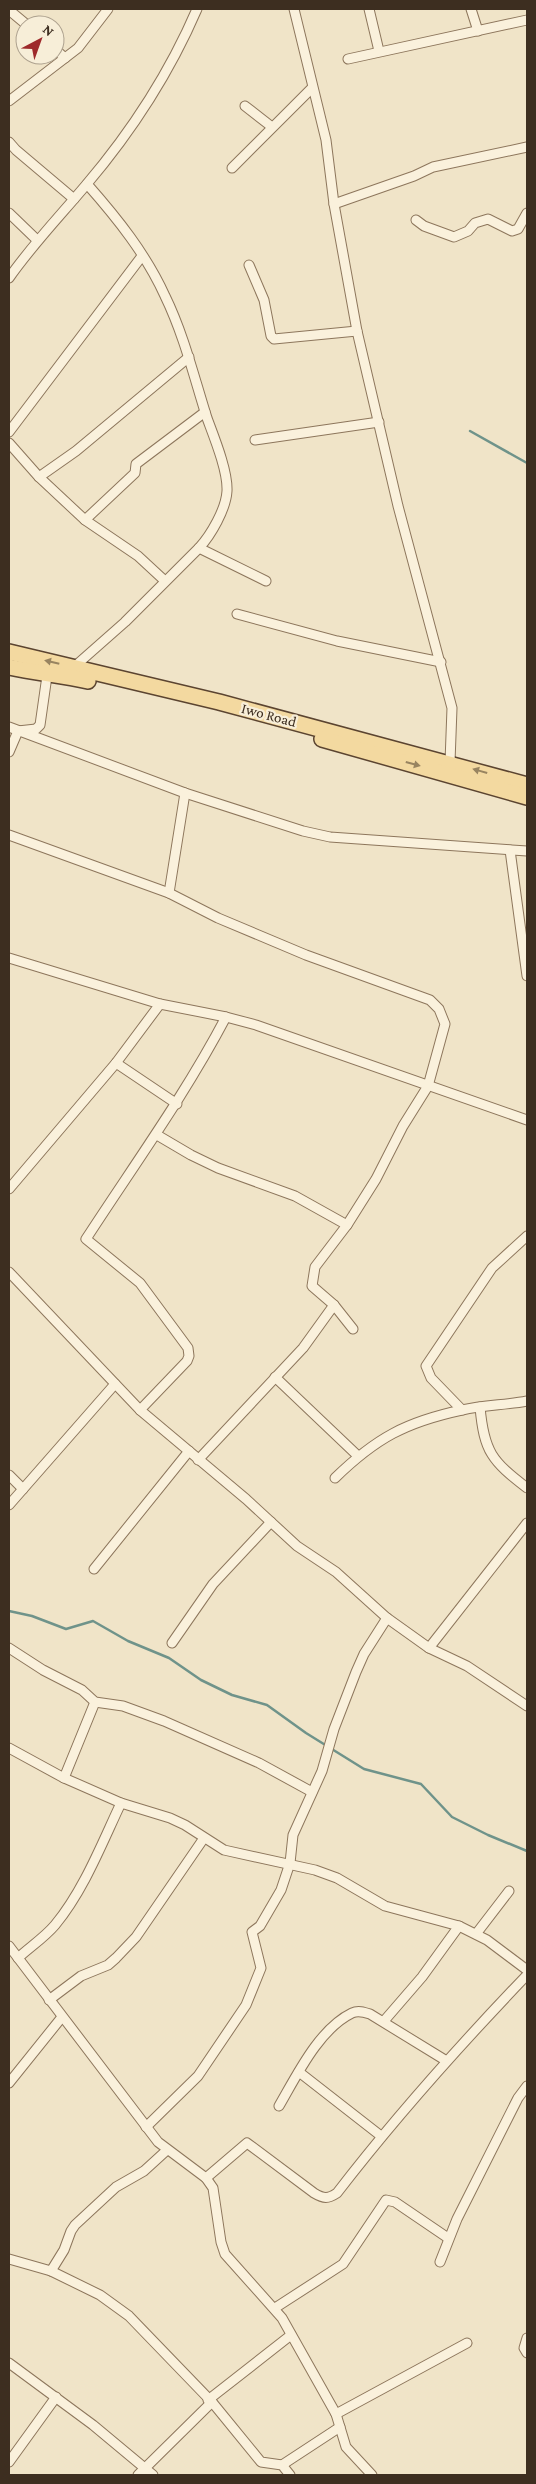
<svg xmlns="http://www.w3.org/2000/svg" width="536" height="2484" font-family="'Crimson Pro',serif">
  <rect width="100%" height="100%" fill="#f0e4c8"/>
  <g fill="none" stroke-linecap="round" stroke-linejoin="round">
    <g stroke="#6f938a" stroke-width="2.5">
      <path d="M470 431 527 463"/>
      <path d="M9 1611 32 1616 66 1629 93 1621 128 1641 169 1658 201 1680 232 1695 267 1705 306 1733 364 1769 421 1784 452 1817 488 1835 527 1851"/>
    </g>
    <defs>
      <g id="minor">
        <path d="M294 9 326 140 334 204 357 331 398 506 452 708 450 762"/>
        <path d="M369 9 379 51"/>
        <path d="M471 9 478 31"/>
        <path d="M9 10 27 25"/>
        <path d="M55 49 65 58"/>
        <path d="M348 59 527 20"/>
        <path d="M9 101 78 48 108 9"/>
        <path d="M245 106 272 127"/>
        <path d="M9 142 16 150 74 199"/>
        <path d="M232 168 312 88"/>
        <path d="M334 204 414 176 433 167 527 147"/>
        <path d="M9 213 37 240"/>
        <path d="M416 220 424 226 454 237 468 231 475 223 488 219 512 231 518 229 527 213"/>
        <path d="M249 265 264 300 271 336 274 339 357 331"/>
        <path d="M9 278C32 245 60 216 86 185 132 131 169 74 197 9"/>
        <path d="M9 432 142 256"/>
        <path d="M255 440 379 422"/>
        <path d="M9 443 39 477 85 520 138 556 165 581"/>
        <path d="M39 477 76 451 189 357"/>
        <path d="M85 520 135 473 136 464 205 412"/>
        <path d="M199 548 266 581"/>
        <path d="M237 614 337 641 441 662"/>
        <path d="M74 667 125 622 199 548C211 535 226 509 227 491 228 471 214 437 207 418 194 377 184 335 165 296 146 254 117 218 87 184"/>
        <path d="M9 727 185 793 303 831 330 837 527 851"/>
        <path d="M9 752 18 731 36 729 40 725 47 676"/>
        <path d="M9 835 169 893 218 918 306 955 430 1000 439 1009 445 1024 428 1086 403 1126 376 1179 347 1225 315 1267 312 1286 334 1305 353 1329"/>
        <path d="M510 850 527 976"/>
        <path d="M169 893 185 793"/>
        <path d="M9 958 160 1004 226 1017 256 1025 527 1120"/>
        <path d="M116 1063 177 1104"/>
        <path d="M157 1135 191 1155 218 1168 295 1196 347 1225"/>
        <path d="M9 1189 116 1063 160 1004"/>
        <path d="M9 1272 140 1410 246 1499 297 1546 336 1572 387 1618 429 1648 467 1666 527 1706"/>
        <path d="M275 1377 358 1456"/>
        <path d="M480 1407C484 1452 492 1461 527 1488"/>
        <path d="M140 1410 187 1361 189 1356 188 1348 140 1283 86 1239C134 1165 185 1095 226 1017"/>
        <path d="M462 1410 431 1378 426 1366 492 1268 527 1236"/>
        <path d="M198 1460 303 1348 334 1305"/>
        <path d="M9 1475 23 1489"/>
        <path d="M335 1478C376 1438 406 1422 462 1410 484 1405 506 1405 527 1401"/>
        <path d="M9 1505 115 1384"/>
        <path d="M94 1569 189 1451"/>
        <path d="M172 1643 213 1584 271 1522"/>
        <path d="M9 1648 43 1670 82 1690 95 1702 123 1706 164 1721 259 1763 312 1792"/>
        <path d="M429 1648 527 1523"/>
        <path d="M9 1748 64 1778 121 1803 170 1818 185 1825 224 1850 315 1870 337 1878 385 1906 459 1926 487 1940 527 1970"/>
        <path d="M64 1778 95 1702"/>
        <path d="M476 1934 509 1891"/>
        <path d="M9 1946 158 2142 206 2178 213 2188 221 2242 225 2254 282 2318 336 2414 346 2447 372 2475"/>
        <path d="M18 1958C30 1947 45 1937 55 1925 84 1890 102 1843 121 1803"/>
        <path d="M49 2000 81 1976 108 1965 116 1958 136 1937 204 1838"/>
        <path d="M384 2021 422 1977 459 1926"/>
        <path d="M299 2072 381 2136"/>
        <path d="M9 2083 62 2017"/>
        <path d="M279 2106C297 2075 319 2029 352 2013 358 2010 364 2012 370 2014L445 2060"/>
        <path d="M146 2127 198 2076 246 2005 261 1968 252 1932 260 1926 281 1890 290 1863 293 1835 322 1771 334 1729 356 1672 364 1654 387 1618"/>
        <path d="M206 2178 247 2143 314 2193C324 2199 328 2199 337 2193 397 2115 459 2046 527 1975"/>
        <path d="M9 2259 51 2271 100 2295 129 2316 212 2402 261 2462 282 2465 290 2475"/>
        <path d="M440 2262 457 2219 518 2098 527 2086"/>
        <path d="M51 2271 64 2250 71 2231 75 2225 116 2187 144 2171 167 2150"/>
        <path d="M275 2308 343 2264 386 2200 395 2202 448 2238"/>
        <path d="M527 2338 524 2348 527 2353"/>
        <path d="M9 2363 93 2425 153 2475"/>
        <path d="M208 2400 291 2335"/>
        <path d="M336 2414 467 2343"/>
        <path d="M9 2462 56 2397"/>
        <path d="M282 2465 340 2427"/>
        <path d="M138 2475 212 2402"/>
      </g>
      <g id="primary">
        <path d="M9 652 219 702 527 785"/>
        <path d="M9 667C36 673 62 675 88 681"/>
        <path d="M322 739 527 797"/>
      </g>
    </defs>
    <use href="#minor" stroke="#8d765c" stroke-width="11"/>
    <use href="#primary" stroke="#5b4430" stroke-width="18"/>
    <use href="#minor" stroke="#faf1dc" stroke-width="9"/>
    <use href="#primary" stroke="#f3d9a0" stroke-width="15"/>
  </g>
  <defs><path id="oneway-solid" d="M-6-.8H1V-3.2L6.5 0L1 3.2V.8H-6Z" transform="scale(1.25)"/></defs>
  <g fill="#988460">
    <use href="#oneway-solid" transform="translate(52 662) rotate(-167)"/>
    <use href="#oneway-solid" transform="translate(413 764) rotate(15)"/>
    <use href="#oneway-solid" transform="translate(480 771) rotate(-164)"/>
  </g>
  <g text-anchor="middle" stroke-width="4.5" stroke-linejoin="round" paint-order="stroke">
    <g font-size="15" fill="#3d2e20" stroke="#f7eed8">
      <text transform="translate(269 715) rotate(15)" y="5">Iwo Road</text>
    </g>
  </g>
  <rect width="536" height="2484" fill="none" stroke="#3d2e20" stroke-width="20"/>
  <g transform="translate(40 40) rotate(41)"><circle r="24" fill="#f7eed8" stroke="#ada18e"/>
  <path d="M0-4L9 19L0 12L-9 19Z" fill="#9e2a2b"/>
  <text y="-8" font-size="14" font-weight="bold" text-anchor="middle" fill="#3d2e20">N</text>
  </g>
</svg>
